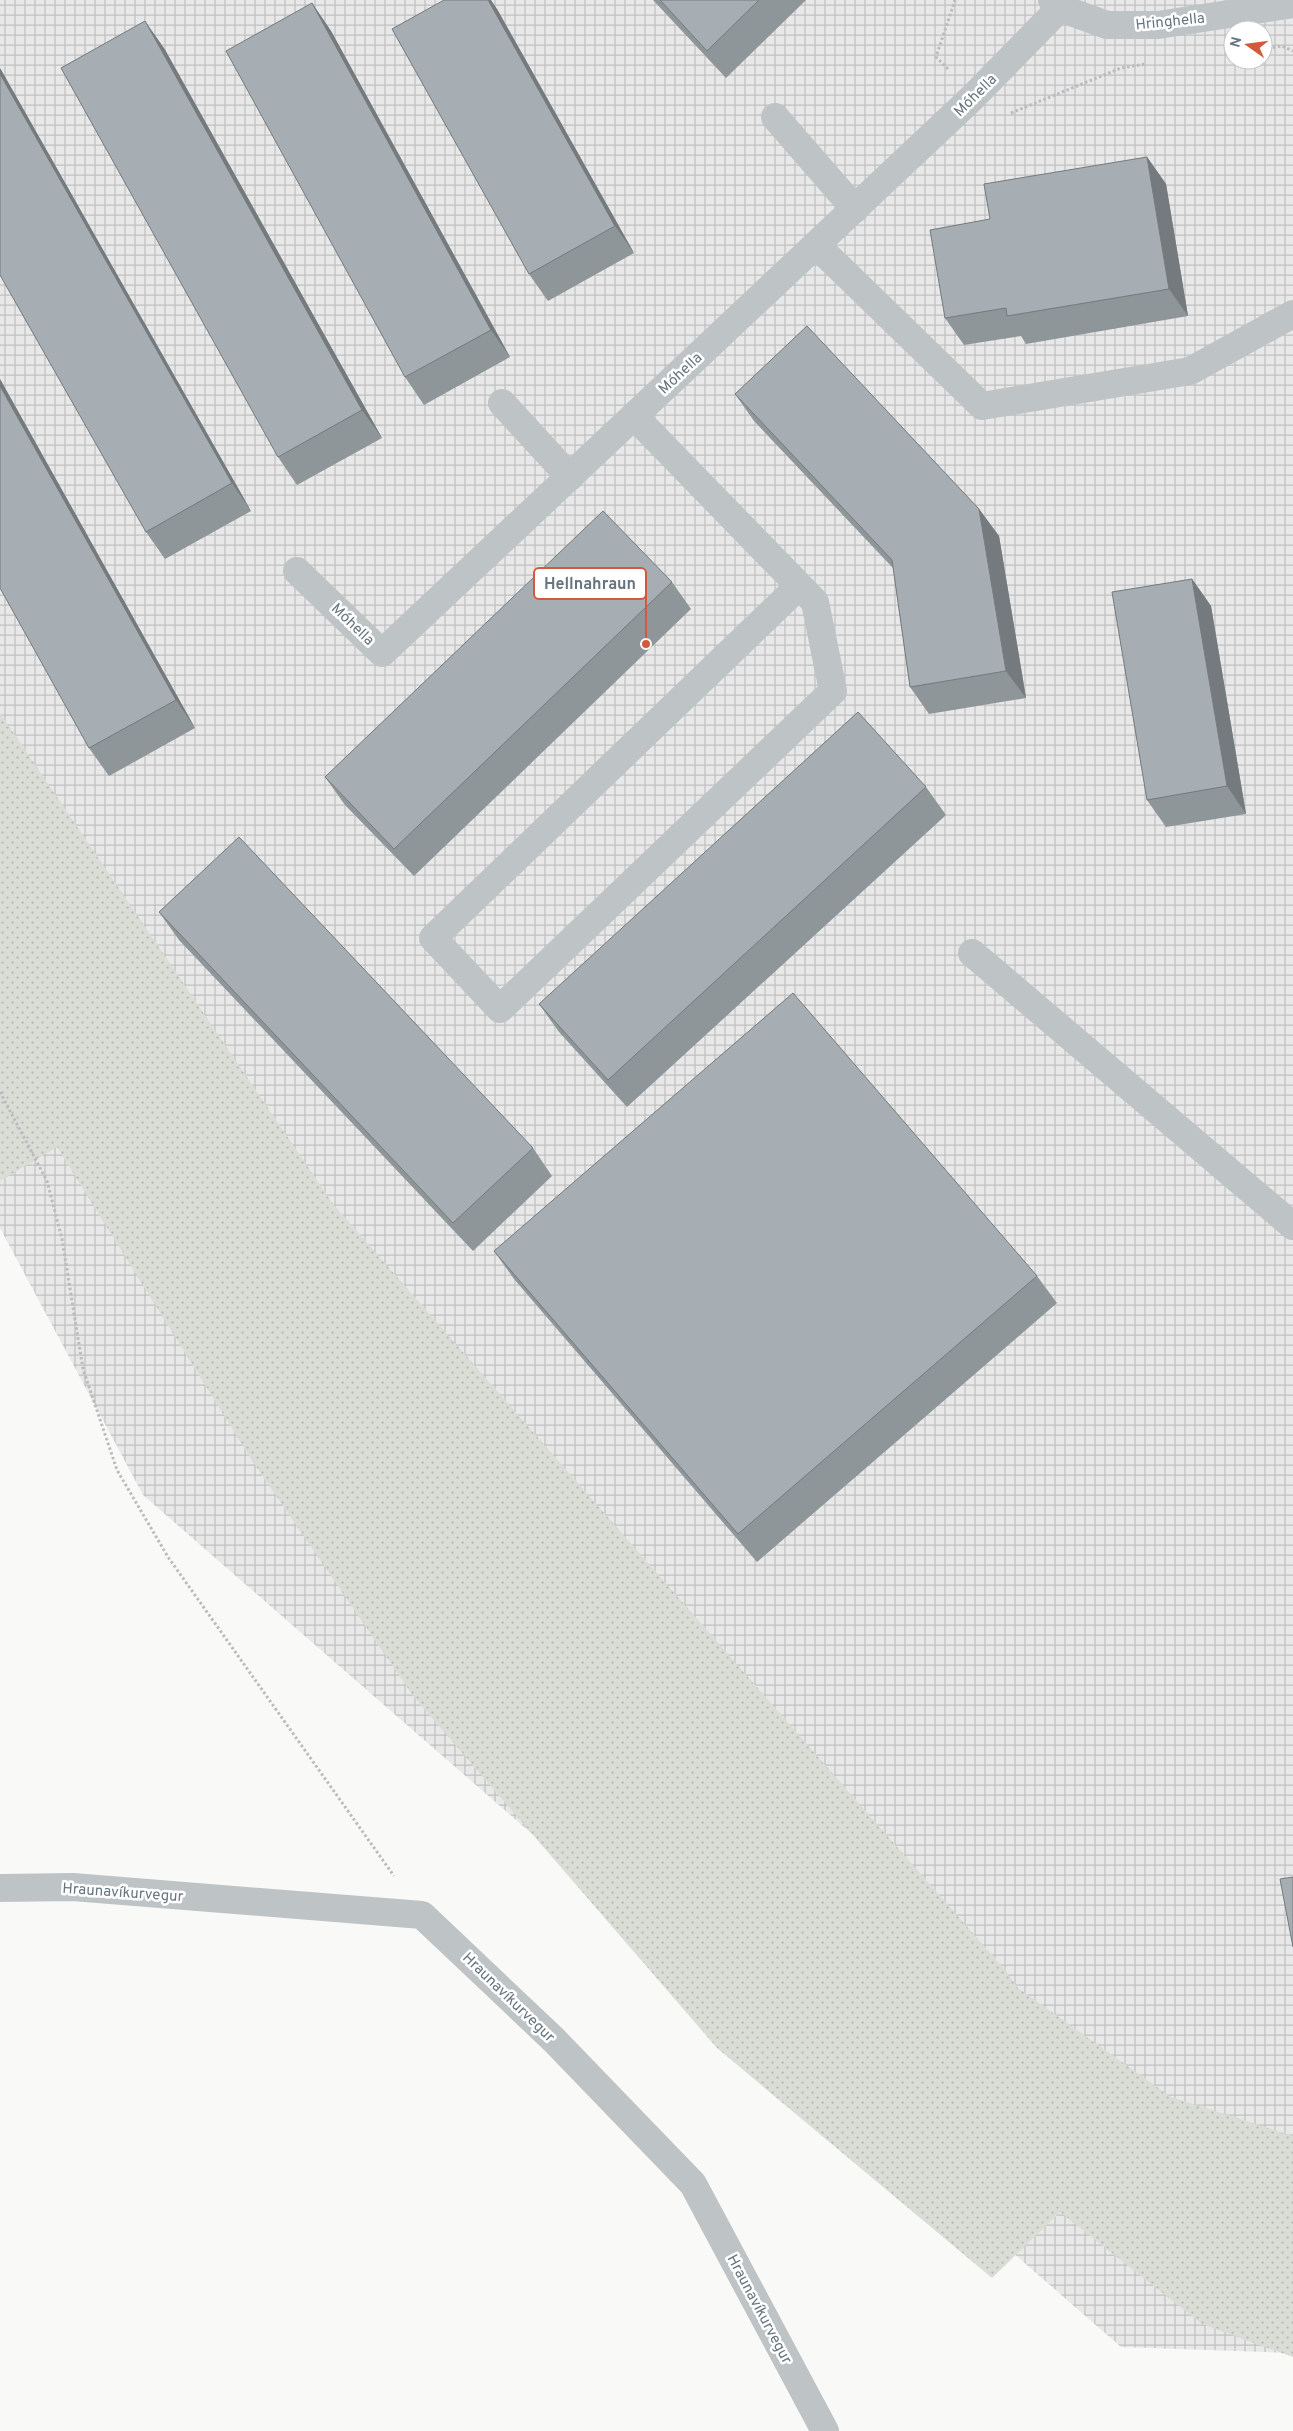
<svg xmlns="http://www.w3.org/2000/svg" width="1293" height="2431" font-family="Overpass,sans-serif">
  <defs>
    <pattern id="industrial-grid" width="8" height="8" patternUnits="userSpaceOnUse" patternTransform="scale(1.25)"><rect width="8" height="8" fill="#e7e8e7"/><path d="M0 4h8M4 0v8" fill="none" stroke="#bfc1c0"/></pattern>
    <pattern id="grass-dots" width="8" height="8" patternUnits="userSpaceOnUse" patternTransform="scale(1.25)"><rect width="8" height="8" fill="#d9ddd6"/><path d="M2 2h.1M6 6h.1" fill="none" stroke="#b4b8b3" stroke-width="1.8" stroke-linecap="round"/></pattern>
  </defs>
  <rect width="100%" height="100%" fill="#f9f9f7"/>
  <path fill="url(#industrial-grid)" fill-rule="evenodd" d="M0 0H1293V2353L1121 2347 143 1495 0 1228ZM1233 30H1263V60H1233Z"/>
  <path fill="url(#grass-dots)" d="M0 713 333 1204 1005 1970 1018 1988 1171 2097 1293 2136V2357L1202 2324 1060 2212 992 2278 717 2048 414 1697 253 1462 57 1147 0 1181Z"/>
  <g fill="none" stroke-linecap="round" stroke-linejoin="round">
    <g stroke="#b9bcbf" stroke-width="3" stroke-dasharray="2.5 2.5" stroke-linecap="butt">
      <path d="M1263 49 1282 46 1293 51"/>
      <path d="M948 69 936 57 955 0"/>
      <path d="M1011 113 1121 68 1146 64"/>
      <path d="M0 1092 47 1181 62 1239 83 1369 117 1470 168 1557 394 1876"/>
    </g>
    <g stroke="#bec3c6" stroke-width="28">
      <path d="M1052 0 1060 8 1107 25H1158L1293 4"/>
      <path d="M775 117 855 209"/>
      <path d="M816 245 982 406 1190 371 1293 314"/>
      <path d="M502 403 570 477"/>
      <path d="M634 416 815 602 833 691 500 1009 433 938 799 586"/>
      <path d="M297 571 382 653 973 97 1060 8"/>
      <path d="M972 953 1293 1226"/>
      <path d="M0 1888 73 1887 422 1915 554 2040 693 2184 825 2431"/>
    </g>
  </g>
  <g fill="#8f969a">
    <path d="M653 0H806L726 78Z"/>
    <path d="M312 3 331 31 510 357 424 405 405 377Z"/>
    <path d="M497 9 634 253 548 301 529 274Z"/>
    <path d="M164 48 382 438 297 485 278 457Z"/>
    <path d="M0 68 251 511 165 559 146 532Z"/>
    <path d="M1147 157 1166 184 1188 316 1026 344 1021 336 964 345 945 318Z"/>
    <path d="M0 379 195 728 109 776 89 748Z"/>
    <path d="M735 394 979 509 999 536 1026 698 929 714 910 687 893 568 754 421Z"/>
    <path d="M1192 579 1211 606 1246 814 1166 827 1147 800Z"/>
    <path d="M672 582 691 609 414 876 345 805 325 777Z"/>
    <path d="M926 787 946 815 627 1107 559 1032 539 1004Z"/>
    <path d="M159 912 533 1148 552 1176 473 1251 179 940Z"/>
    <path d="M494 1251 1037 1276 1057 1303 757 1562 514 1279Z"/>
  </g>
  <g fill="#747a7d">
    <path d="M488 0H491L497 9 634 253 615 226Z"/>
    <path d="M312 3 331 31 510 357 491 330Z"/>
    <path d="M145 21 164 48 382 438 362 410Z"/>
    <path d="M0 68 251 511 232 483 0 74Z"/>
    <path d="M1147 157 1166 184 1188 316 1169 289Z"/>
    <path d="M0 379 195 728 176 700 0 386Z"/>
    <path d="M979 509 999 536 1026 698 1006 671Z"/>
    <path d="M1192 579 1211 606 1246 814 1227 786Z"/>
  </g>
  <g fill="#a6aeb3" stroke="#747a7d">
    <path d="M444 0H488L615 226 529 274 392 29Z"/>
    <path d="M660 0H759L707 51Z"/>
    <path d="M312 3 491 330 405 377 226 51Z"/>
    <path d="M145 21 362 410 278 457 61 68Z"/>
    <path d="M0 74 232 483 146 532 0 275Z"/>
    <path d="M1147 157 1169 289 1007 316 1006 308 945 318 930 230 990 219 984 184Z"/>
    <path d="M807 326 979 509 1006 671 910 687 892 560 735 394Z"/>
    <path d="M0 386 176 700 89 748 0 588Z"/>
    <path d="M603 511 672 582 394 849 325 777Z"/>
    <path d="M1192 579 1227 786 1147 800 1112 592Z"/>
    <path d="M858 712 926 787 608 1080 539 1004Z"/>
    <path d="M239 837 533 1148 453 1223 159 912Z"/>
    <path d="M793 993 1037 1276 738 1534 494 1251Z"/>
    <path d="M1293 1877V1947L1280 1879Z"/>
  </g>
  <g text-anchor="middle" stroke-width="5" stroke-linejoin="round" paint-order="stroke">
    <g font-size="15" fill="#66757f" stroke="#fff">
      <text transform="translate(1170 21) rotate(-6)" y="5">Hringhella</text>
      <text transform="translate(975 95) rotate(-45)" y="5">Móhella</text>
      <text transform="translate(680 373) rotate(-43)" y="5">Móhella</text>
      <text transform="translate(353 624) rotate(44)" y="5">Móhella</text>
      <text transform="translate(123 1892) rotate(4)" y="5">Hraunavíkurvegur</text>
      <text transform="translate(509 1997) rotate(44)" y="5">Hraunavíkurvegur</text>
      <text transform="translate(760 2309) rotate(62)" y="5">Hraunavíkurvegur</text>
    </g>
  </g>
  <path fill="none" stroke="#d4593c" stroke-width="2" d="M646 644L646 583"/>
  <circle fill="#d4593c" stroke="#fff" stroke-width="2" cx="646" cy="644" r="5"/>
  <rect fill="#fff" stroke="#d4593c" stroke-width="2" x="534" y="568" width="112" height="31" rx="5"/>
  <g font-size="16" text-anchor="middle" font-weight="bold" fill="#66757f">
    <text x="590" y="589">Hellnahraun</text>
  </g>
  <g transform="translate(1248 45) rotate(284)"><circle r="24" fill="#ffffff" stroke="#c2c8cc"/>
  <path d="M0-4L9 19L0 12L-9 19Z" fill="#d4593c"/>
  <text y="-8" font-size="14" font-weight="bold" text-anchor="middle" fill="#66757f">N</text>
  </g>
</svg>
